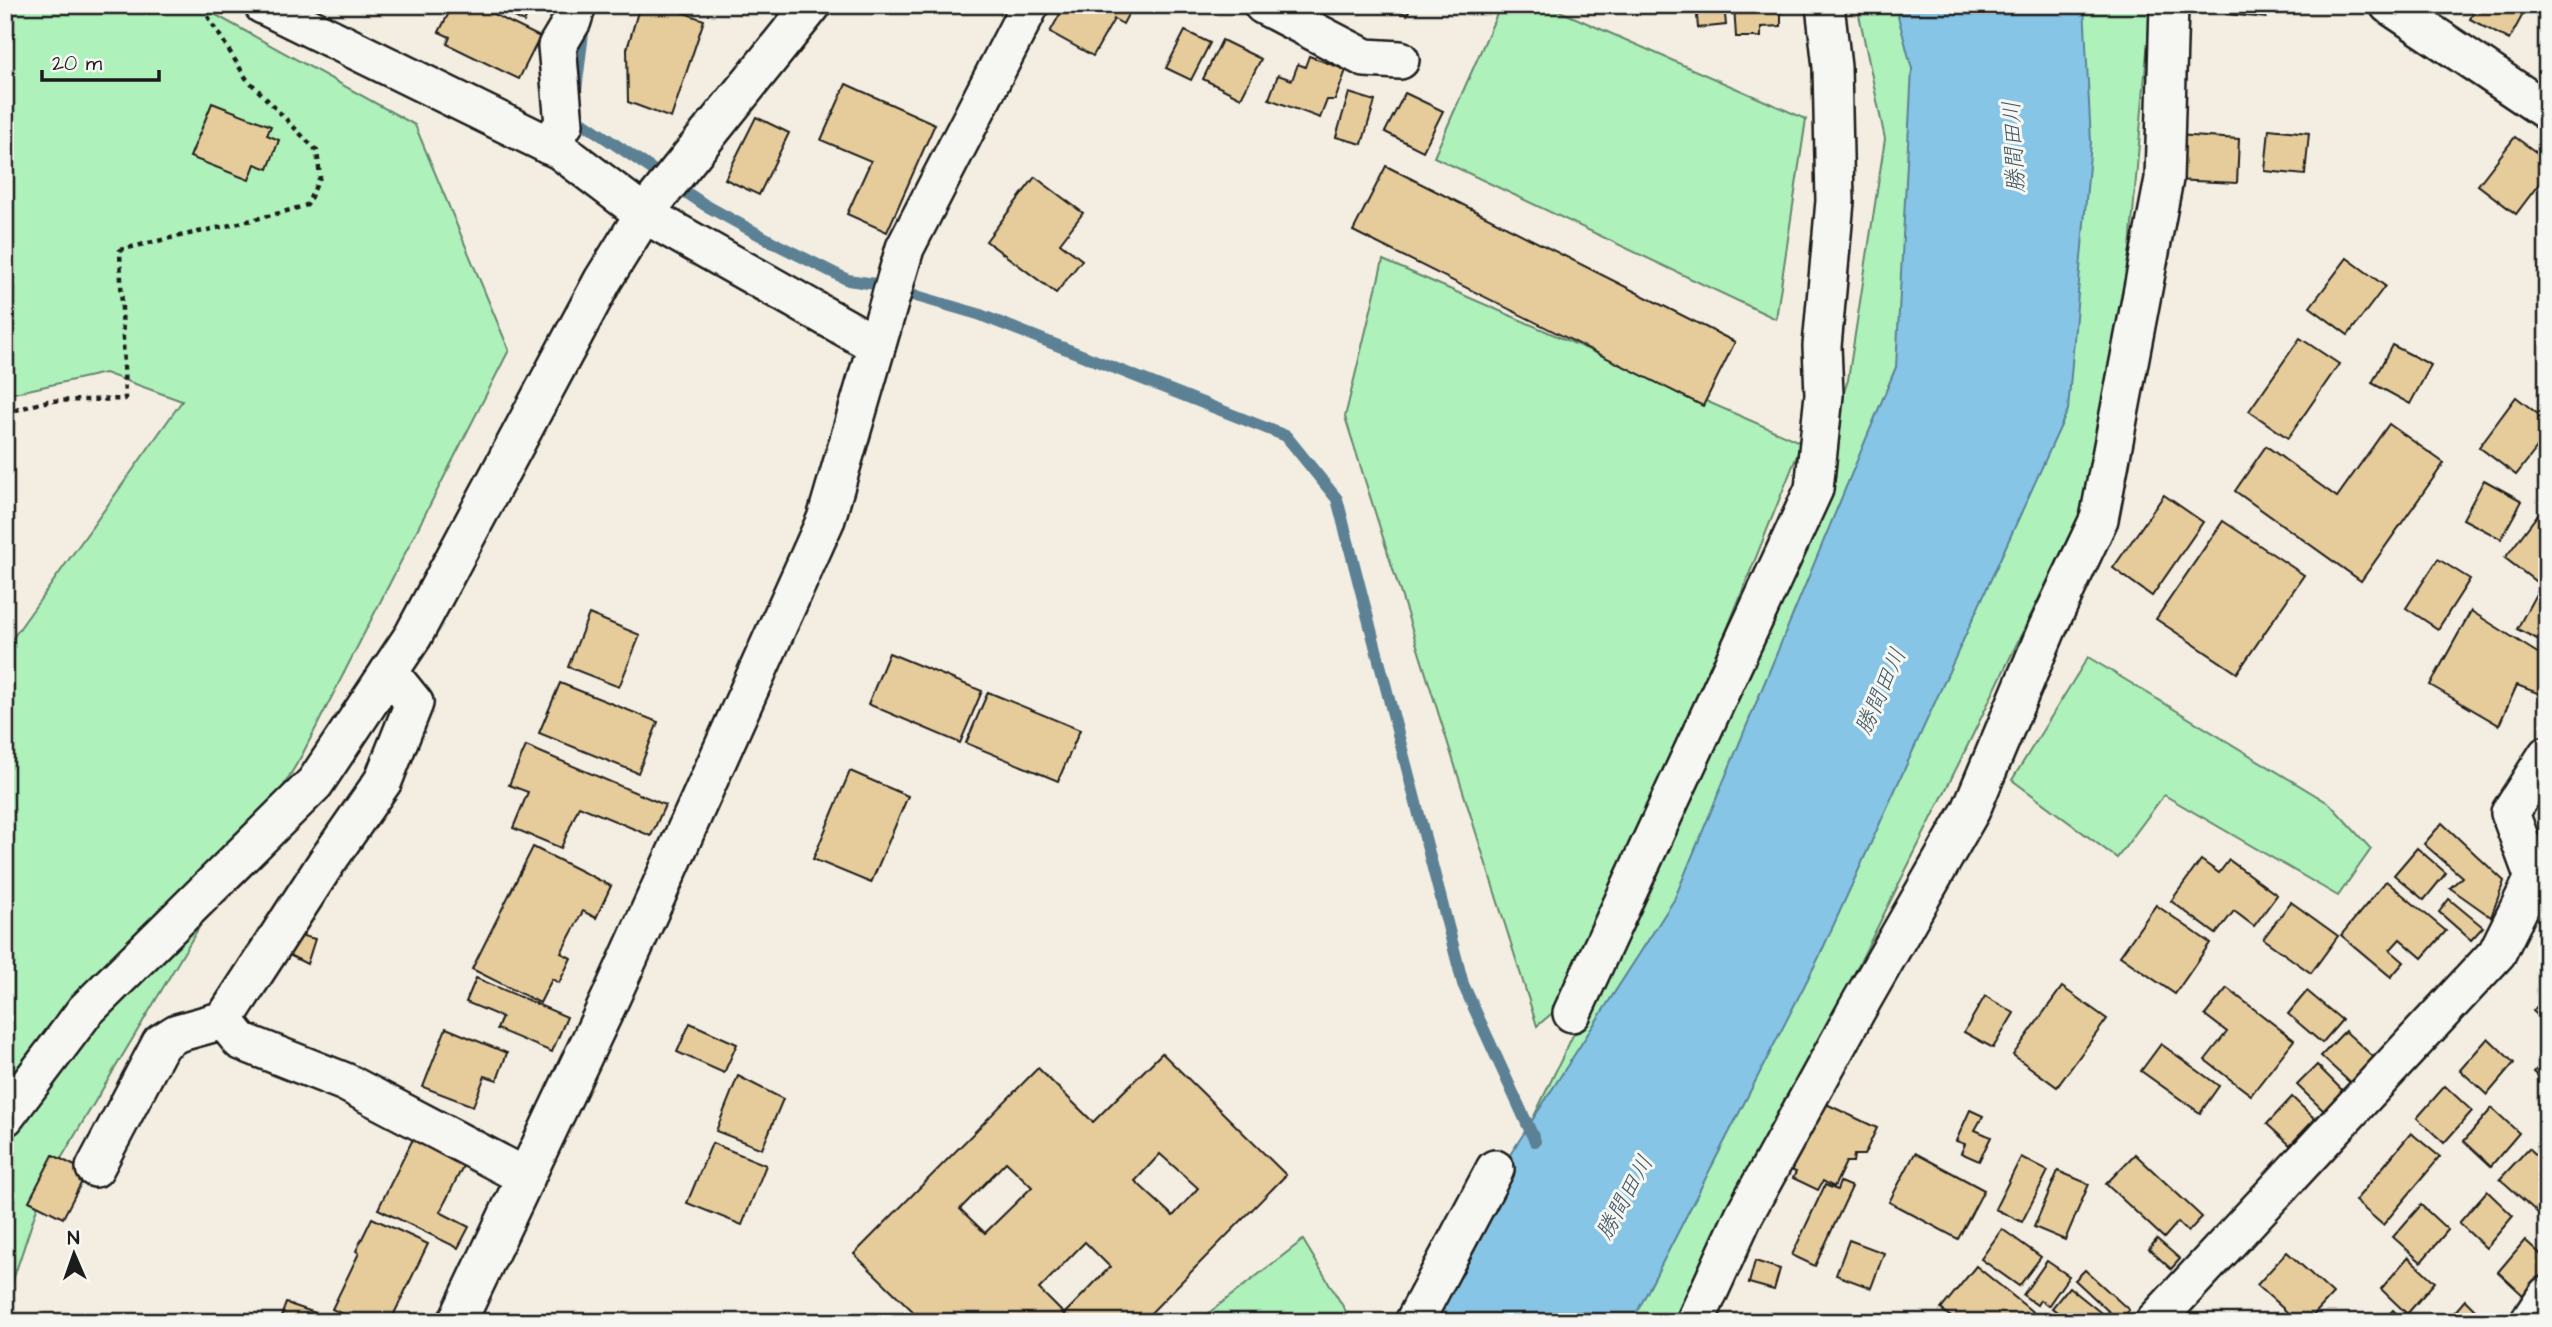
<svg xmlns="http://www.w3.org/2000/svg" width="2552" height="1327" font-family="'Architects Daughter','Klee One',sans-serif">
  <rect width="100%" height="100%" fill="#f3eee1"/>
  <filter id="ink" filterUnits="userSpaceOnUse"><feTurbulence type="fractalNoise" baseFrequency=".0143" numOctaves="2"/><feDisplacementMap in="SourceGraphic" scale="14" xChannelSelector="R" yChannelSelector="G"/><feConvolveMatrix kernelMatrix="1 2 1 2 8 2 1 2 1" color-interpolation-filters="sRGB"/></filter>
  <g filter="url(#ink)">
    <g fill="#aef1bb" stroke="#65866c" stroke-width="2">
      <path d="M5 5H198L415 125 509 350 302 755 44 1187 5 1304V649L182 401 105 373 5 395Z"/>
      <path d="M1501 5H1546L1806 119 1776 319 1434 157Z"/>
      <path d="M1857 5H2151L2113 445 1964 753 1681 1322H1440L1467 1256 1756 654 1848 380 1885 139Z"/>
      <path d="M1383 260 1802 443 1583 987 1537 1026 1345 417Z"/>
      <path d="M2088 657 2330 804 2371 849 2338 896 2164 795 2117 858 2012 780Z"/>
      <path d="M1303 1240 1347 1313 1343 1322H1197Z"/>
    </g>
    <path fill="#86c5e6" stroke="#5c8195" stroke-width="2" d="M1895 5H2084L2091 142 2068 410 1819 957 1632 1322H1415L1468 1220 1674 900 1896 367 1912 69Z"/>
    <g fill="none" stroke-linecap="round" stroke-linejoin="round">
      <g stroke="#5c8195" stroke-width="12">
        <path d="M576 90 584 25"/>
        <path d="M573 112V116L705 205 778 245 848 280 875 284 978 314 1286 436 1337 499 1463 984 1535 1141"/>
      </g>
    </g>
    <g fill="#e6cc9b" stroke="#1c1c1c" stroke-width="2" fill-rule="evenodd">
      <path d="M453 5H475L540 37 519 79 447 44 450 37 439 32Z"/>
      <path d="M492 5H545L542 12 532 7 524 22Z"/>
      <path d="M640 5H662L704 20 671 118 628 102 627 49Z"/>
      <path d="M1065 5H1133L1123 24 1114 19 1093 56 1050 32Z"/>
      <path d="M1388 5H1412L1407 15Z"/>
      <path d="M1696 5H1724L1726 25 1698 28Z"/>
      <path d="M1734 5H1781V26L1761 27V37H1736Z"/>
      <path d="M2180 5H2220L2219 10Z"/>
      <path d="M2227 5H2267L2266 18 2226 14Z"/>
      <path d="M2477 5H2528L2509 40 2470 19Z"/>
      <path d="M1185 31 1210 43 1191 80 1166 68Z"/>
      <path d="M1222 40 1261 59 1241 98 1203 79Z"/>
      <path d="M1309 56 1346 70 1335 100H1327L1320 118 1269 99 1278 75 1292 80 1298 64 1305 67Z"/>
      <path d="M846 84 935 124 887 232 847 214 871 161 821 140Z"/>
      <path d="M1349 93 1375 101 1362 144 1336 137Z"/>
      <path d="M1405 93 1443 111 1423 151 1385 132Z"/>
      <path d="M212 103 271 126 267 135 279 140 268 169 255 164 249 180 190 157Z"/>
      <path d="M756 117 789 133 759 195 725 179Z"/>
      <path d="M2269 129 2309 133 2305 175 2265 171Z"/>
      <path d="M2175 135 2239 139 2237 183 2173 180Z"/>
      <path d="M2515 137 2547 160V173L2516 214 2478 185Z"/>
      <path d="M1386 166 1735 342 1703 406 1353 231Z"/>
      <path d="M1035 177 1083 213 1060 243 1082 260 1056 293 986 241Z"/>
      <path d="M2347 258 2385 286 2348 335 2310 307Z"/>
      <path d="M2300 338 2339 364 2288 438 2249 411Z"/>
      <path d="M2392 345 2431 365 2410 404 2372 383Z"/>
      <path d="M2516 397 2547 421V435L2516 475 2479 447Z"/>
      <path d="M2389 424 2444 463 2361 581 2235 491 2266 446 2337 497Z"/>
      <path d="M2484 480 2522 501 2501 539 2463 519Z"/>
      <path d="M2164 495 2203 522 2152 596 2113 568Z"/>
      <path d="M2542 509 2547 513V581L2543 587 2505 558Z"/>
      <path d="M2223 521 2304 575 2237 673 2156 619Z"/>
      <path d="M2438 559 2470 579 2438 629 2406 608Z"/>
      <path d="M2538 590 2547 595V644L2517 629Z"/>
      <path d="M2471 611 2547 659V683L2540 694 2517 685 2499 725 2430 685Z"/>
      <path d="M589 614 640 635 619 687 568 667Z"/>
      <path d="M889 653 982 691 960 743 868 704Z"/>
      <path d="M560 683 658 722 638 773 539 733Z"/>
      <path d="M988 692 1080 730 1058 781 966 743Z"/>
      <path d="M526 746 665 805 651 836 579 806 561 848 513 828 528 792 509 785Z"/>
      <path d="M850 771 908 796 871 883 813 859Z"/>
      <path d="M2442 823 2504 881 2491 917 2450 888 2462 877 2424 844Z"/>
      <path d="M533 847 611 886 596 918 583 911 561 953 571 958 559 983 552 979 540 1003 472 969Z"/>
      <path d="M2417 848 2446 873 2424 900 2394 875Z"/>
      <path d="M2201 860 2219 873 2229 860 2277 895 2254 926 2234 911 2216 934 2171 901Z"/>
      <path d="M2386 881 2446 931 2422 958 2400 939 2390 950 2404 962 2391 977 2341 935Z"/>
      <path d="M2449 899 2483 927 2471 940 2439 912Z"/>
      <path d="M2291 902 2338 936 2311 973 2263 939Z"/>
      <path d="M2156 905 2210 943 2175 994 2120 956Z"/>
      <path d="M291 933 315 939 307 964 285 953Z"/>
      <path d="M476 978 567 1017 552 1052 497 1029 502 1017 466 1002Z"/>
      <path d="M2062 987 2107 1019 2057 1087 2013 1055Z"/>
      <path d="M2227 988 2294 1040 2251 1095 2205 1060 2227 1032 2205 1015Z"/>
      <path d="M2307 991 2342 1020 2322 1043 2288 1014Z"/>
      <path d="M2547 995V1024L2533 1011Z"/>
      <path d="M1985 996 2014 1013 1993 1048 1964 1032Z"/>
      <path d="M690 1023 737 1044 724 1073 677 1052Z"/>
      <path d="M446 1028 507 1053 497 1080 485 1076 473 1106 423 1087Z"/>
      <path d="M2345 1031 2379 1062 2355 1087 2321 1056Z"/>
      <path d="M2488 1038 2514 1063 2487 1095 2460 1070Z"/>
      <path d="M2161 1044 2219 1086 2200 1113 2141 1071Z"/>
      <path d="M1162 1053 1286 1175 1142 1322H924L854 1254 1038 1068 1093 1122ZM1160 1154 1198 1188 1173 1216 1135 1181ZM1006 1162 1032 1187 985 1233 960 1209ZM1085 1242 1110 1267 1064 1314 1039 1289Z"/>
      <path d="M2547 1058V1084L2534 1072Z"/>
      <path d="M2317 1065 2345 1093 2326 1113 2297 1085Z"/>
      <path d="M738 1076 783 1099 762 1149 716 1131Z"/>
      <path d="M2445 1086 2472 1111 2444 1143 2417 1118Z"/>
      <path d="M2292 1097 2315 1119 2290 1145 2267 1124Z"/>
      <path d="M1820 1101 1877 1128 1864 1155H1854L1853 1162H1846L1834 1187 1823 1181 1818 1190 1793 1178 1796 1172 1788 1169Z"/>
      <path d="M2492 1108 2519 1133 2491 1166 2464 1141Z"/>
      <path d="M1970 1110 1983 1116 1975 1130 1991 1137 1979 1161 1961 1153 1965 1144 1956 1141Z"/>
      <path d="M417 1131 468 1156 440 1212 469 1227 458 1248 378 1209Z"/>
      <path d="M2411 1133 2440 1157 2383 1225 2355 1201Z"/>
      <path d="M712 1143 766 1165 742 1225 687 1203Z"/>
      <path d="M2529 1148 2547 1165V1221L2500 1179Z"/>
      <path d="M1915 1153 1984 1190 1958 1239 1889 1202Z"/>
      <path d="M2135 1154 2202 1217 2188 1232 2178 1222 2164 1238 2106 1184Z"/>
      <path d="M53 1155 87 1172 63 1218 29 1201Z"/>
      <path d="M2021 1157 2048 1171 2022 1222 1995 1209Z"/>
      <path d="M2058 1171 2089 1184 2065 1240 2034 1227Z"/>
      <path d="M1840 1182 1852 1187 1815 1266 1792 1255 1825 1185 1837 1190Z"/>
      <path d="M2487 1191 2513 1216 2486 1248 2459 1223Z"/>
      <path d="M2421 1205 2448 1230 2421 1262 2393 1237Z"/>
      <path d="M372 1218 428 1244 390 1322H359L332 1309 359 1253 356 1251Z"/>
      <path d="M2002 1229 2041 1257 2019 1286 1981 1259Z"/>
      <path d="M2157 1239 2180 1259 2171 1269 2149 1249Z"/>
      <path d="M1849 1240 1884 1253 1871 1288 1836 1275Z"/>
      <path d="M2525 1240 2547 1260V1271L2525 1297 2498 1272Z"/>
      <path d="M2287 1252 2333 1294 2307 1322H2298L2257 1285Z"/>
      <path d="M2408 1257 2435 1282 2407 1314 2381 1289Z"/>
      <path d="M1755 1261 1780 1269 1774 1290 1749 1283Z"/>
      <path d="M2047 1261 2069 1276 2048 1306 2040 1300 2037 1305 2023 1295Z"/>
      <path d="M1976 1266 2045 1322H1971L1967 1318 1964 1322H1957L1941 1309Z"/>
      <path d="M2085 1270 2129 1310 2119 1321 2075 1280Z"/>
      <path d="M2069 1287 2110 1320 2109 1322H2070L2052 1308Z"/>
      <path d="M2465 1300 2487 1322H2446Z"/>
      <path d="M286 1303 333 1319 332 1322H279Z"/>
      <path d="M2393 1310 2405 1322H2382Z"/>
    </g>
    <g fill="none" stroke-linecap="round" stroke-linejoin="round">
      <defs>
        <g id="minor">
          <path d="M263 5 561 151 644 214 876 345"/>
          <path d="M1263 5 1365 58 1400 60"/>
          <path d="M2389 5 2547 111"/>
          <path d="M548 145 564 124 557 46 572 21 577 5"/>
          <path d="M389 672 414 703 383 781 326 863 224 1020 241 1041 345 1082 526 1177"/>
          <path d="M2547 755 2510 813 2534 878 2547 887"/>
          <path d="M1572 1013 1814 489 1824 395 1822 346 1835 201 1832 67 1825 5"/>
          <path d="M5 1117 85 1011 315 783 413 636 603 280 644 214 812 5"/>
          <path d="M95 1168 161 1043 177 1033 224 1020"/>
          <path d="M457 1322 612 995 826 519 905 248 1030 5"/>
          <path d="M1414 1322 1495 1169"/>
          <path d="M1695 1322 1744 1215 1856 1011 1971 810 2047 629 2099 519 2164 179 2169 5"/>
          <path d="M2154 1322 2497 953 2534 878"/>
          <path d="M2529 1322 2547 1295"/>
        </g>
      </defs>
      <use href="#minor" stroke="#1c1c1c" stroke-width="42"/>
      <path stroke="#1c1c1c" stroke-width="4.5" stroke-dasharray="5 5" stroke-linecap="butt" d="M5 413 48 401 125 399 120 250C182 234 246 224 307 205L320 177 317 151 246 78 201 5"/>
      <use href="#minor" stroke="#f6f6f2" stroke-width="37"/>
    </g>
  </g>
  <g text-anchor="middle" stroke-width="6" stroke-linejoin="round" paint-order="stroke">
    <g font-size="23" font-style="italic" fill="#415763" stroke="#f6f6f2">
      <text transform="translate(2013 147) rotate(-93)" y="8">勝間田川</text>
      <text transform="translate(1880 691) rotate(-66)" y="8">勝間田川</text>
      <text transform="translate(1624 1197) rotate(-61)" y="8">勝間田川</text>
    </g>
  </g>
  <rect width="2552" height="1327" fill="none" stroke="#f6f6f2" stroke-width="28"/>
  <rect x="14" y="14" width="2524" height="1299" fill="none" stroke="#1c1c1c" stroke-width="2.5" filter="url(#ink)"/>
  <g transform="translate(74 1254) rotate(358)" stroke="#f6f6f2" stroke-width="5" paint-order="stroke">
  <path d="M0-5L12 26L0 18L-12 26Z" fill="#1c1c1c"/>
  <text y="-10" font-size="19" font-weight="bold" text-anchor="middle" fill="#1c1c1c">N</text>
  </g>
  <path d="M42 70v10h117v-10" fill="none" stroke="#1c1c1c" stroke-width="3.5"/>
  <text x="52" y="70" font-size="21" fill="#1c1c1c" stroke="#f6f6f2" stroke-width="5" paint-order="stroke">20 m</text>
</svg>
